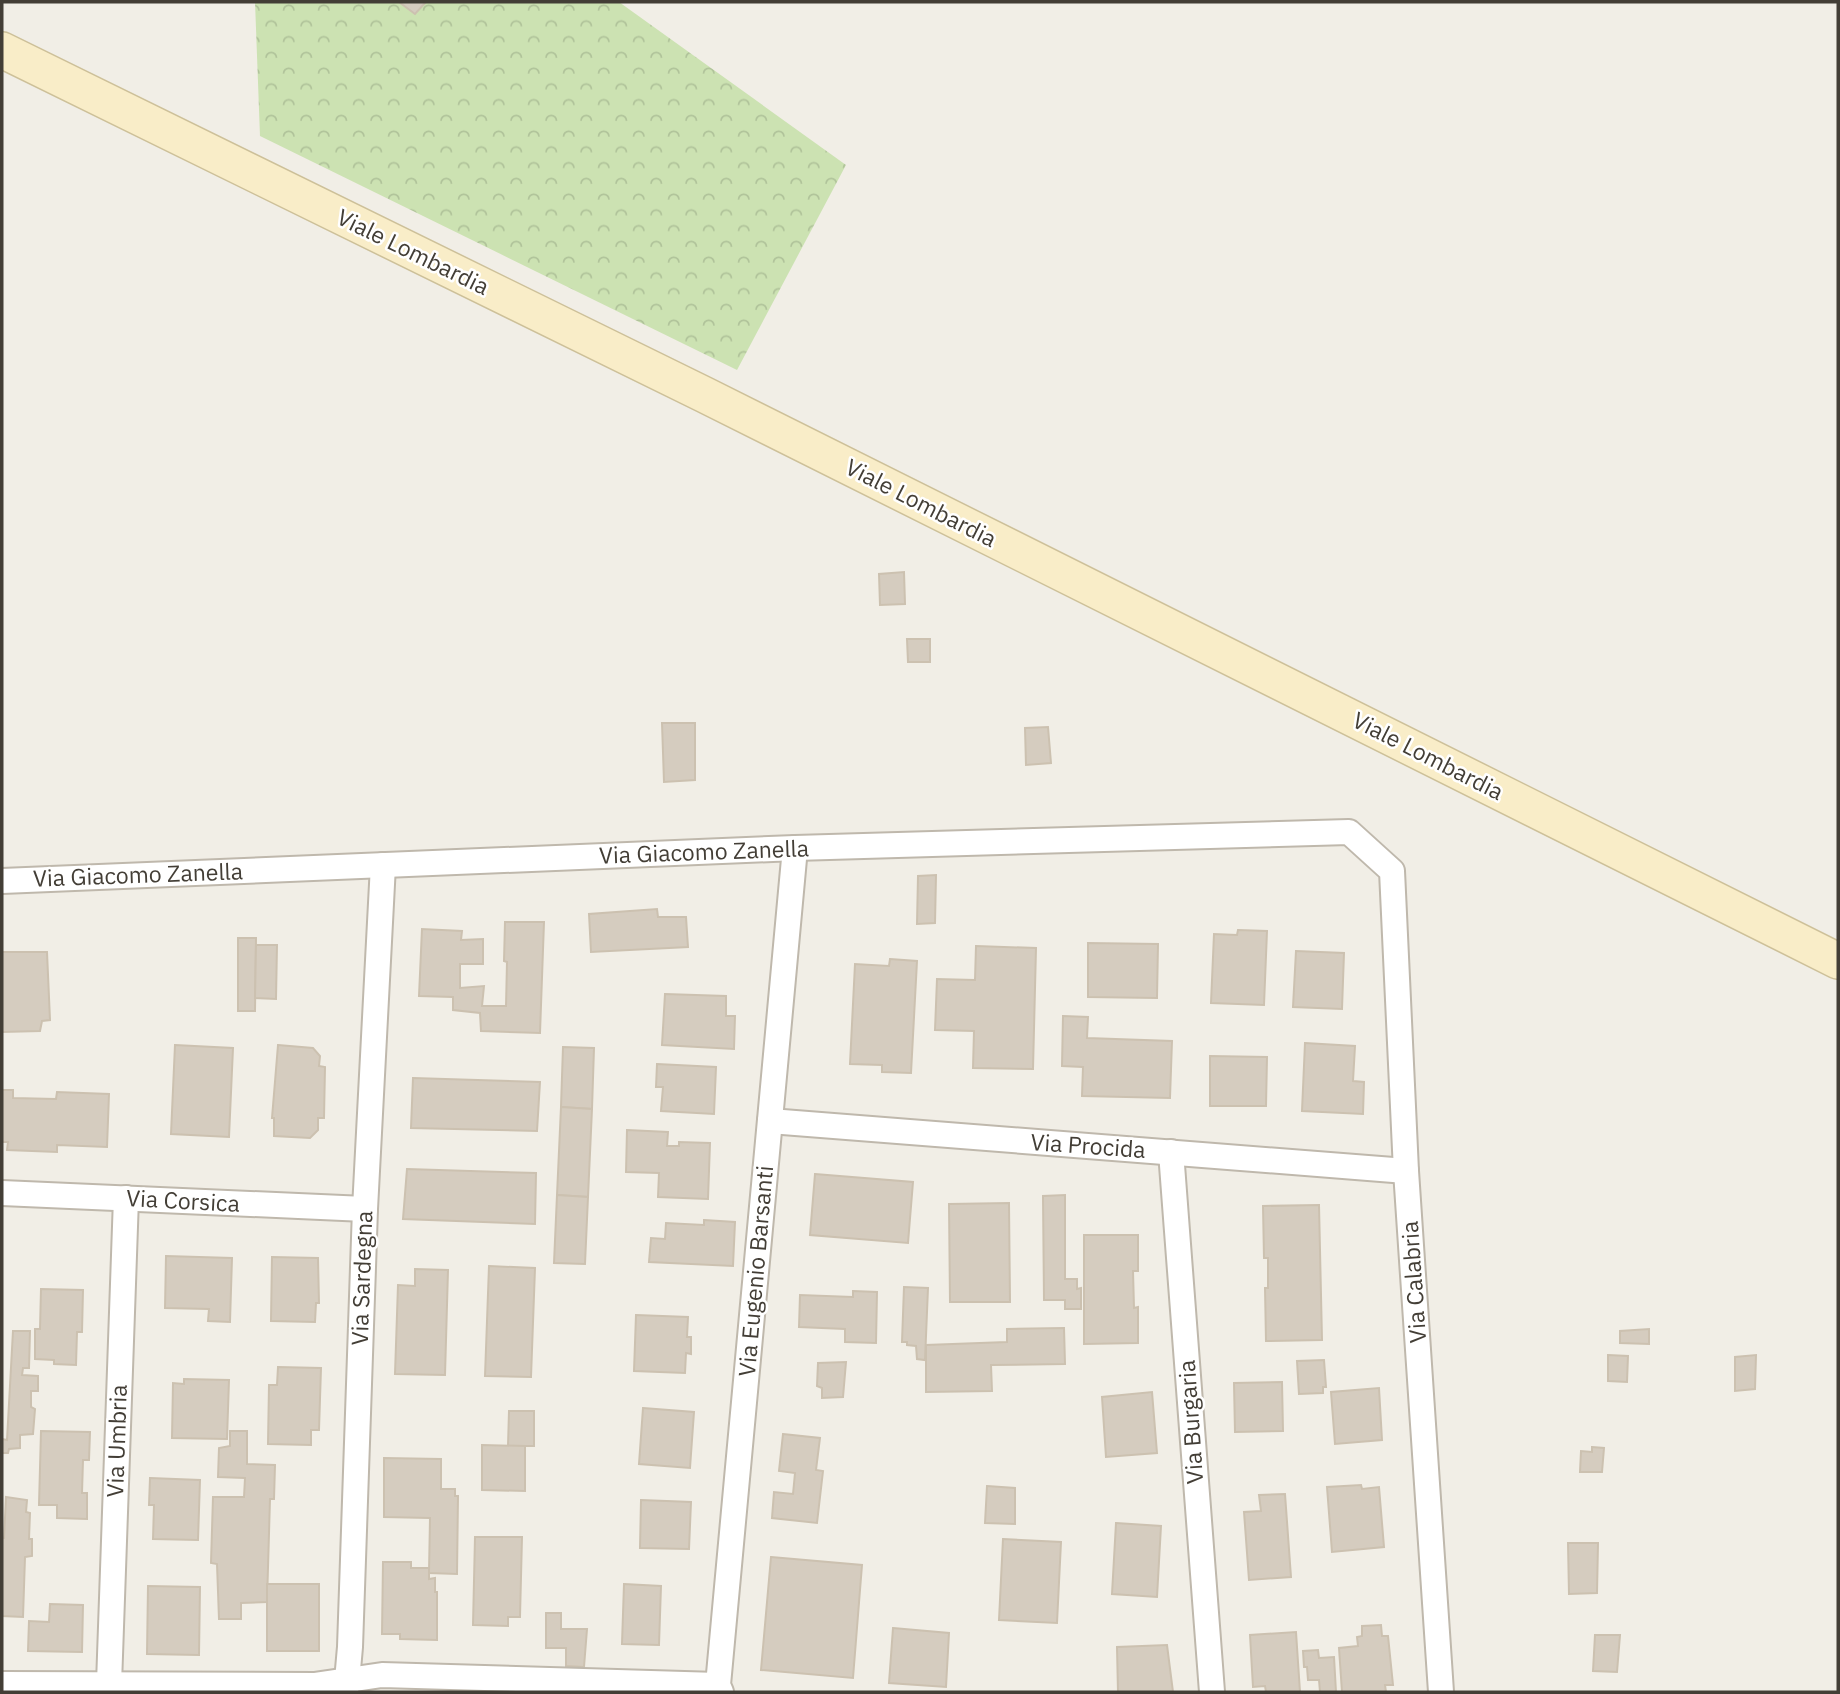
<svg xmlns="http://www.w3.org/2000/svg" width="1840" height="1694" font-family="'IBM Plex Sans',sans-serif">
  <defs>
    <pattern id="forest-crowns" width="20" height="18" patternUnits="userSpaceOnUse" patternTransform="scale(1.75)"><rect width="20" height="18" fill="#cce2b2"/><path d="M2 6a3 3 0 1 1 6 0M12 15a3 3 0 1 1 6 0" fill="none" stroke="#b0c39a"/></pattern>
  </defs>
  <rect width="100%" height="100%" fill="#f1eee6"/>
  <path fill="url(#forest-crowns)" d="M255 2H619L846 165 737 370 260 136Z"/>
  <g fill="#d5ccbf" stroke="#ccc1b0" stroke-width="2">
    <path d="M399 2H426L415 14Z"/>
    <path d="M904 572 905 604 880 605 879 574Z"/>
    <path d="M907 639H930V662H908Z"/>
    <path d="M662 723H695V780L664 782Z"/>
    <path d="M1048 727 1051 763 1026 765 1025 728Z"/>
    <path d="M936 875 935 923 917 924 918 876Z"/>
    <path d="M657 909 658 917H686L688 947 591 952 589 914Z"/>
    <path d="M505 922H544L540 1033 481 1031 480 1013 453 1010V997L419 996 422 929 462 931 461 940 483 939V964H460V988L484 986 482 1006H506L507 962 504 961Z"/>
    <path d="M1238 930 1267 931 1264 1005 1211 1003 1214 934 1237 935Z"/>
    <path d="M238 938H256L255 1011H238Z"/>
    <path d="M1088 943 1158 944 1157 998 1088 997Z"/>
    <path d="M256 945H277L276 999 255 998Z"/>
    <path d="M976 946 1036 948 1033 1069 973 1068 974 1031 935 1030 937 979 975 980Z"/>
    <path d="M1296 951 1344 953 1342 1009 1293 1007Z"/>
    <path d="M2 952H47L50 1020 42 1021 40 1031 2 1032Z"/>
    <path d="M890 959 917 961 911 1073 882 1072V1065L850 1064 855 964 889 966Z"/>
    <path d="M665 994 726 996V1016H735L734 1049 662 1045Z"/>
    <path d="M1063 1016 1088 1017 1087 1038 1172 1041 1170 1098 1082 1096 1083 1067 1062 1066Z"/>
    <path d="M1305 1043 1355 1046 1353 1081 1364 1082 1363 1114 1302 1111Z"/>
    <path d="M175 1045 233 1048 229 1137 171 1134Z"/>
    <path d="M278 1045 313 1048 320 1056 319 1066 325 1067 324 1118H318V1130L310 1138 274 1136V1118H272Z"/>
    <path d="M563 1047 594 1048 592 1109 561 1107Z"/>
    <path d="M1210 1056 1267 1057 1266 1106H1210Z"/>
    <path d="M657 1064 716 1067 714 1114 661 1111 663 1087H656Z"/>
    <path d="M413 1078 540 1082 537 1131 411 1128Z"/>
    <path d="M2 1090H13V1098L56 1099 57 1092 109 1094 107 1147 57 1145V1152L7 1150 8 1142H2Z"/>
    <path d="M561 1107 592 1109 588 1197 557 1195Z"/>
    <path d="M627 1130 668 1132 667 1146H679V1142L710 1143 708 1199 658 1197 659 1173 626 1172Z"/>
    <path d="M407 1169 536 1173 535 1224 403 1219Z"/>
    <path d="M815 1174 913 1182 908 1243 810 1235Z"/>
    <path d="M557 1195 588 1197 585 1264 554 1263Z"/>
    <path d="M1065 1195V1279H1077V1289L1081 1288V1309H1065V1300H1044L1043 1196Z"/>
    <path d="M1009 1203 1010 1302H950L949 1204Z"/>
    <path d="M1319 1205 1322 1340 1266 1341 1265 1288H1268V1258H1264L1263 1206Z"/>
    <path d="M704 1220 735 1222 733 1266 649 1262 651 1238 665 1239 666 1223 704 1225Z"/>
    <path d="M1084 1235H1138V1271H1133L1134 1308 1138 1307V1343L1084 1344Z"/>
    <path d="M166 1256 232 1258 230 1322 208 1321 209 1309 165 1308Z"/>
    <path d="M272 1257 318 1258 319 1303H316L315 1322 271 1321Z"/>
    <path d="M489 1266 535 1268 531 1377 485 1376Z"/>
    <path d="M415 1269 448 1270 445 1375 395 1374 398 1285 415 1286Z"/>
    <path d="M904 1287 928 1288 925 1360 917 1359 916 1346 907 1345V1342H902Z"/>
    <path d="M41 1289 83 1290 82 1332H77L76 1365 54 1364V1360L35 1359V1329H40Z"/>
    <path d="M853 1291 877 1292 876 1343 845 1342V1329L799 1327 800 1295 853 1297Z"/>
    <path d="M636 1315 688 1317 687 1337H691V1354L686 1353 685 1373 634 1371Z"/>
    <path d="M1064 1328 1065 1364 991 1365 992 1391 926 1392V1345L1007 1342V1329Z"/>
    <path d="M1649 1329V1344L1620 1343V1331Z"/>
    <path d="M13 1331H30L29 1368H23L22 1375 38 1376V1391H31V1407L35 1409 33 1434 20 1435V1448L9 1449 8 1453H2V1439L7 1440Z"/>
    <path d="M1608 1355 1628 1356 1627 1382 1608 1381Z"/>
    <path d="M1756 1355 1755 1389 1735 1391V1357Z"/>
    <path d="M1324 1360 1326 1387H1323V1393L1299 1394 1297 1361Z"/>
    <path d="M846 1362 843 1397 822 1398V1388L817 1386 818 1363Z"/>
    <path d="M278 1367 321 1368 319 1430H311V1445L268 1444 269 1385H277Z"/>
    <path d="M184 1379 229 1380 227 1439 172 1438 173 1383 184 1384Z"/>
    <path d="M1282 1382 1283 1431 1235 1432 1234 1383Z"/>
    <path d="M1379 1388 1382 1440 1335 1444 1331 1392Z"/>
    <path d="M1152 1392 1157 1453 1106 1457 1102 1397Z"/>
    <path d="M643 1408 694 1412 690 1468 639 1464Z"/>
    <path d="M509 1411H534V1446H508Z"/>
    <path d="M41 1431 90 1432 89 1460H83L82 1493H87V1519L57 1518V1505H39Z"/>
    <path d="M230 1431H247V1464L275 1465 274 1499H270L267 1602 241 1603V1619H219L217 1564 211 1563 213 1497H244L245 1478 218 1477 219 1448 230 1446Z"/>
    <path d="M783 1434 820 1438 816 1470 823 1471 817 1523 772 1518 774 1492 793 1494 795 1473 779 1471Z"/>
    <path d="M482 1445 525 1446V1491L482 1490Z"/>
    <path d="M1592 1447 1604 1448 1602 1472H1580L1581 1451 1592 1452Z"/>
    <path d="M384 1458 441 1459V1489H455V1496H458L457 1574 429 1573 430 1518 384 1517Z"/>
    <path d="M150 1478 200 1480 198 1540 153 1539 154 1505H149Z"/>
    <path d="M1361 1485 1362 1489 1379 1487 1384 1547 1332 1552 1327 1487Z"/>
    <path d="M987 1486 1015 1488V1524L985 1523Z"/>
    <path d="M1285 1494 1291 1577 1249 1580 1244 1512 1261 1511 1259 1495Z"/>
    <path d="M6 1497 27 1500 26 1512 30 1513 29 1539H32V1556L25 1557 23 1617 2 1616V1538H4Z"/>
    <path d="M641 1500 691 1502 689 1549 640 1548Z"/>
    <path d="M1116 1523 1161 1526 1157 1597 1112 1594Z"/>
    <path d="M475 1537H522L520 1617H508V1626L473 1625Z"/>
    <path d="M1003 1539 1061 1542 1057 1623 999 1620Z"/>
    <path d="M1568 1543H1598L1597 1593 1569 1594Z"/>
    <path d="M771 1557 862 1565 853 1678 761 1670Z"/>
    <path d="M383 1562H411V1568H429V1579L435 1578V1592H437V1640L400 1639V1634H382Z"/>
    <rect x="267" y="1584" width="52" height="67"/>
    <path d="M624 1584 661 1586 659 1645 622 1644Z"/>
    <path d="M148 1586 200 1587 199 1655 147 1654Z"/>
    <path d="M50 1604 83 1605 82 1652 28 1651 29 1621 49 1622Z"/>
    <path d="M546 1613H561V1629H587L584 1667 566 1666V1648H546Z"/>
    <path d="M1381 1625 1382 1636H1388L1393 1685H1385L1386 1692H1342L1339 1648 1358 1646 1357 1637 1362 1636V1626Z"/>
    <path d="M893 1628 949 1633 946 1687 889 1683Z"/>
    <path d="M1296 1632 1300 1692H1266L1265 1686 1253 1687 1250 1635Z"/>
    <path d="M1595 1635H1620L1617 1672 1593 1671Z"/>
    <path d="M1167 1645 1173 1692H1118L1117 1647Z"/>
    <path d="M1318 1650 1319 1658 1334 1657 1336 1692H1320L1319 1680H1308L1307 1667H1304L1303 1651Z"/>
  </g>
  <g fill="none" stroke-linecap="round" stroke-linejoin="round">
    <defs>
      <g id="minor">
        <path d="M2 881 795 848 1349 832 1392 871 1406 1171 1441 1692"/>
        <path d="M770 1121 1406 1171"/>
        <path d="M1171 1152 1212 1692"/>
        <path d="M2 1193 365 1209"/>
        <path d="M2 1684 314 1685 382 1675 718 1685"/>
        <path d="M109 1684 126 1198"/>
        <path d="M346 1692 350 1647 365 1209 383 865"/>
        <path d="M721 1692 718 1685 795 848"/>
      </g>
      <path id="secondary" d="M2 50 705 395 1838 961"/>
    </defs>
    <use href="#minor" stroke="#bfb8ac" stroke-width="28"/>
    <use href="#secondary" stroke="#cdc099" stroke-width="38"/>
    <use href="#minor" stroke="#fff" stroke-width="24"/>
    <use href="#secondary" stroke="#f9edc8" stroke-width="35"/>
  </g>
  <g text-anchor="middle" stroke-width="5" stroke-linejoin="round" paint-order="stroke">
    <g font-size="23" fill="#433e36" stroke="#fff">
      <text transform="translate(413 252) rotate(26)" y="8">Viale Lombardia</text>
      <text transform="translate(921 503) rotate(27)" y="8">Viale Lombardia</text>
      <text transform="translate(1428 756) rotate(27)" y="8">Viale Lombardia</text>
      <text transform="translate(704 852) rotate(-2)" y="8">Via Giacomo Zanella</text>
      <text transform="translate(138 875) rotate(-2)" y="8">Via Giacomo Zanella</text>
      <text transform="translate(1088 1146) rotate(4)" y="8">Via Procida</text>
      <text transform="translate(183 1201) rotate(3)" y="8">Via Corsica</text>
      <text transform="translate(756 1271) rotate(-85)" y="8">Via Eugenio Barsanti</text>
      <text transform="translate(362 1278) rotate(-88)" y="8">Via Sardegna</text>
      <text transform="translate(1414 1282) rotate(-94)" y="8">Via Calabria</text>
      <text transform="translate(1191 1422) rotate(-94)" y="8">Via Burgaria</text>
      <text transform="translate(117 1441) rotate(-88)" y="8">Via Umbria</text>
    </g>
  </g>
  <rect width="1840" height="1694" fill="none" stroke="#433e36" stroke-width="7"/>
</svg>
